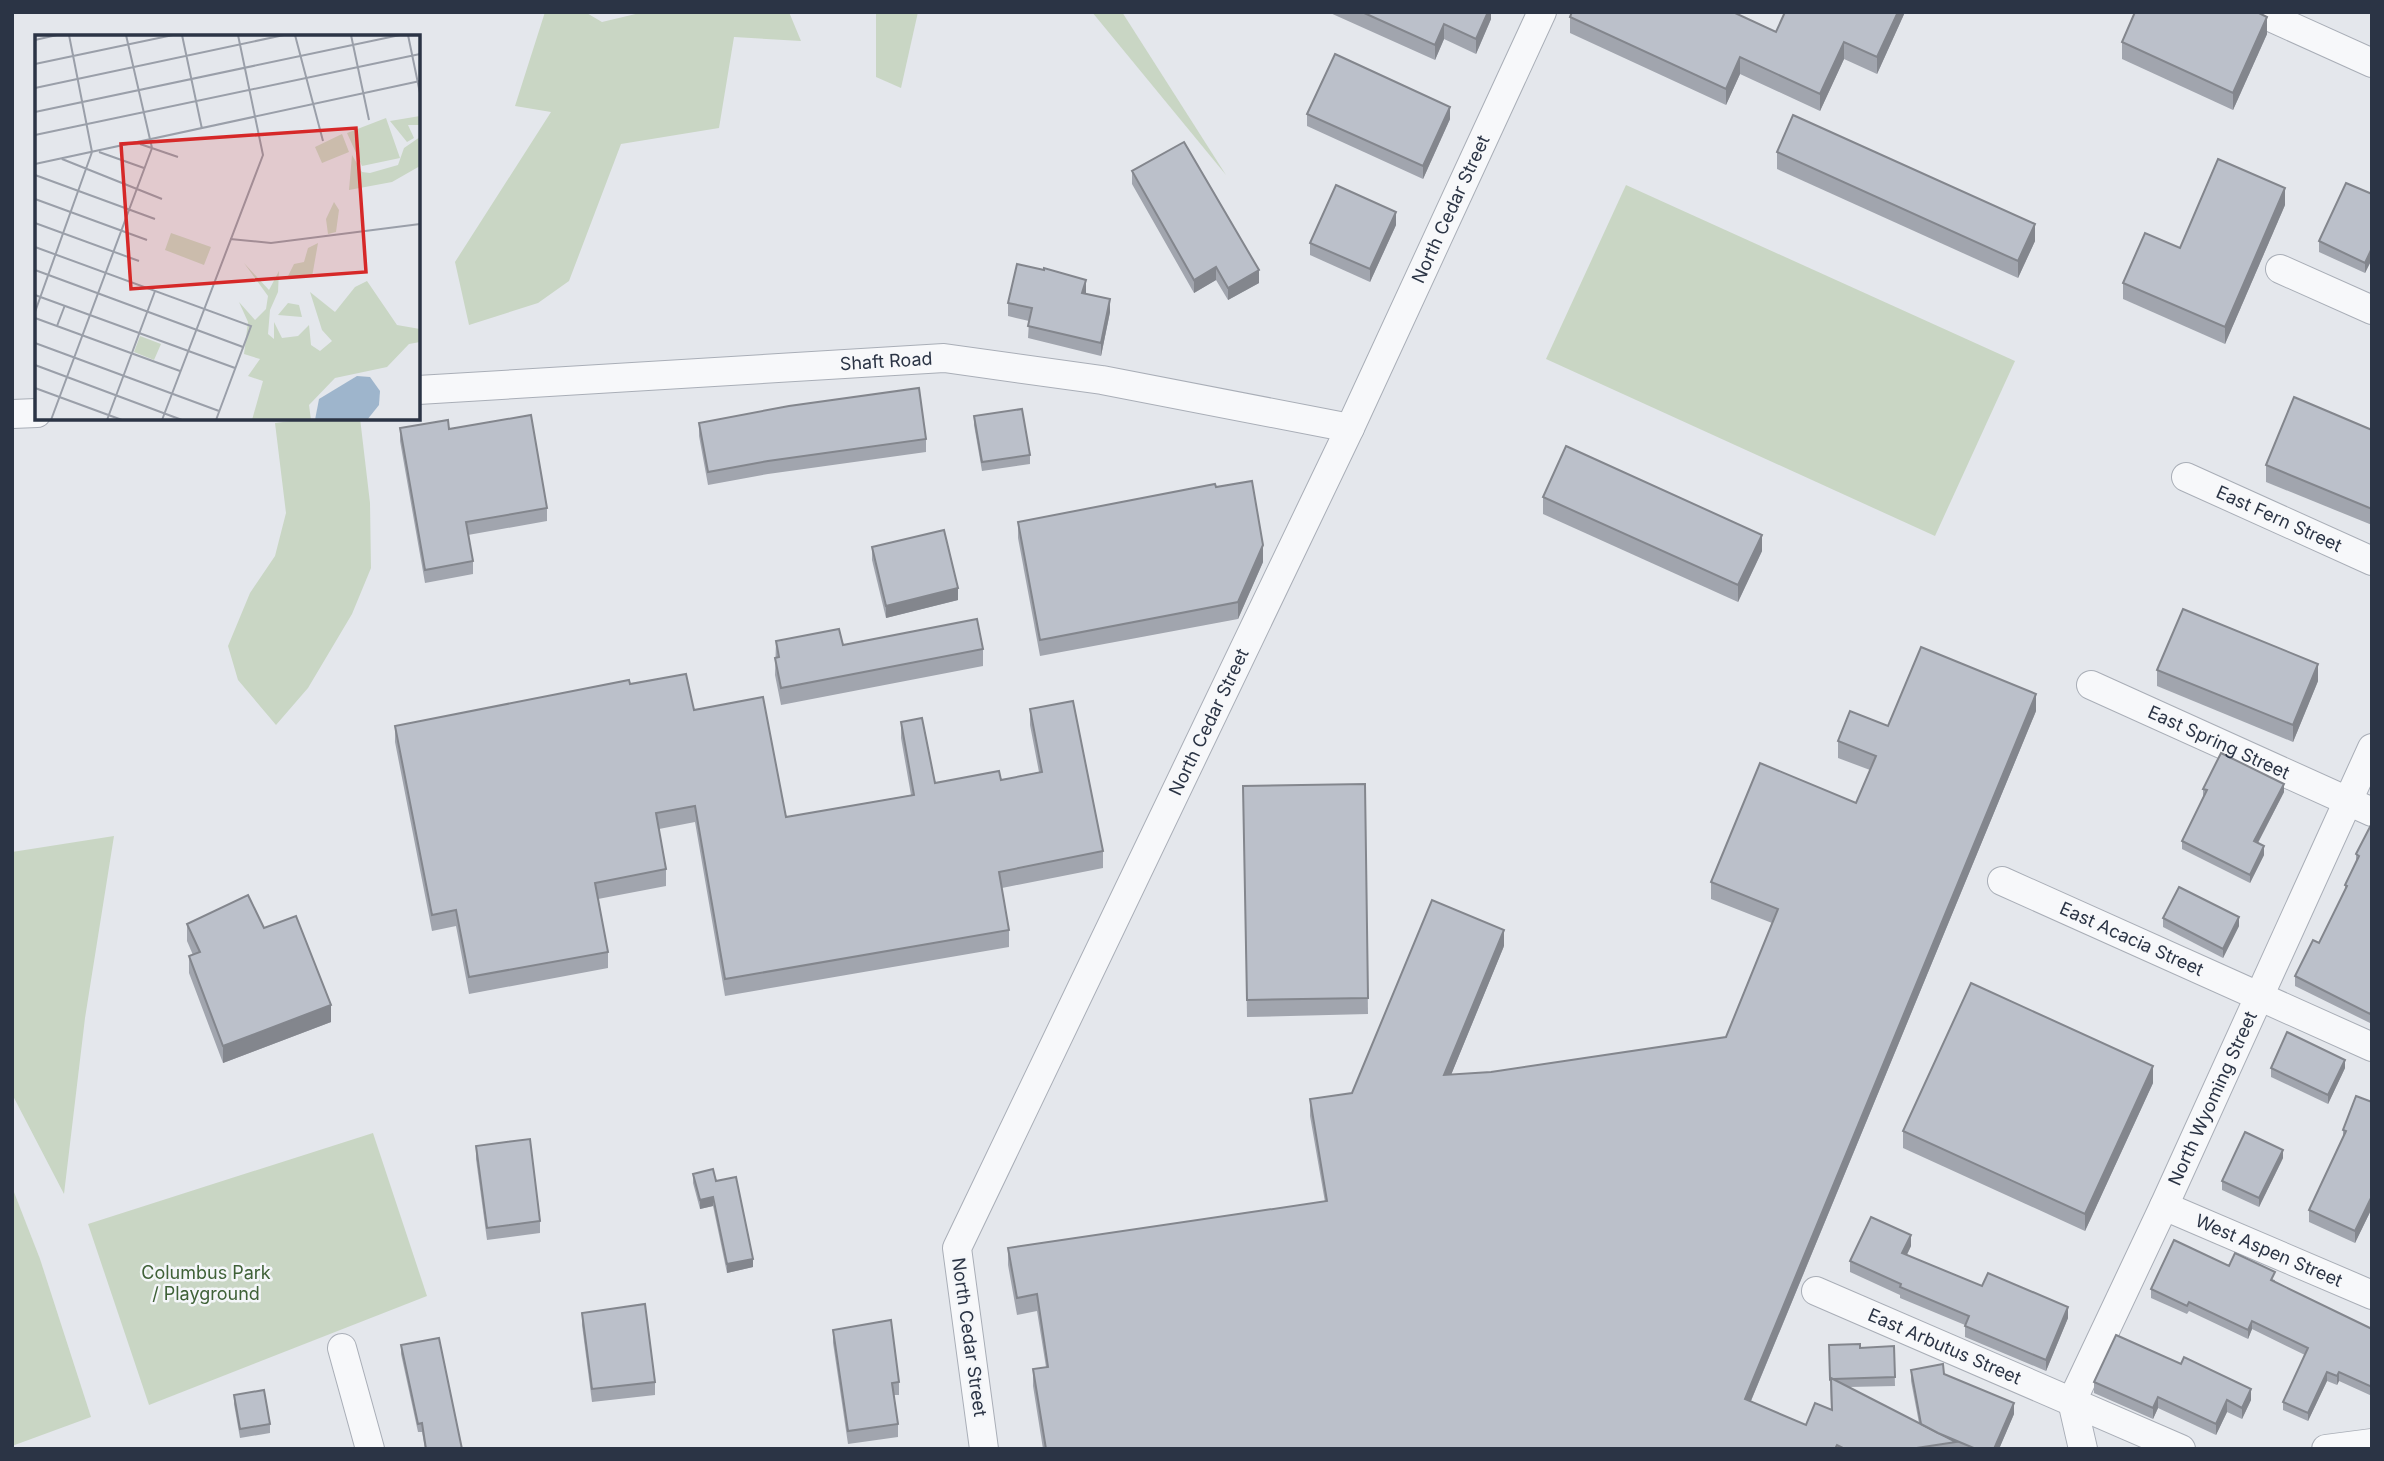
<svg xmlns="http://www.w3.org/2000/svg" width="2384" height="1461" font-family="Inter,sans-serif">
  <rect width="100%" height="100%" fill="#e4e7ec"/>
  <g fill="#c9d6c4">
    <path d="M545 12H585L602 22 644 12H789L801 41 734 37 719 128 621 144 569 281 538 303 469 325 455 262 551 112 515 106Z"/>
    <path d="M876 12H918L901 88 876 77Z"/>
    <path d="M1092 12H1122L1226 175Z"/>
    <path d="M1626 185 2015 361 1935 536 1546 359Z"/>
    <path d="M315 418H360L370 503 371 568 352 614 308 688 276 725 238 680 228 646 250 593 275 556 286 513 275 423Z"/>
    <path d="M114 836 85 1018 64 1194 12 1094V852Z"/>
    <path d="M373 1133 427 1296 149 1405 88 1224Z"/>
    <path d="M12 1187 40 1259 91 1417 12 1446Z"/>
  </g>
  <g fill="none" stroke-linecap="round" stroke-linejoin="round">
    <defs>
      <g id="minor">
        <path d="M2259 12 2372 63"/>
        <path d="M2280 269 2372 310"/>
        <path id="s1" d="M418 390 944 358 1102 380 1350 428"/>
        <path d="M12 414 37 413"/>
        <path id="s2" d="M2186 477 2372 561"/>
        <path id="s3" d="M2091 685 2372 812"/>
        <path id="s4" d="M2002 881 2372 1047"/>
        <path id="s5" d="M2164 1206 2372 1295"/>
        <path id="s6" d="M1816 1291 2181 1449"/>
        <path d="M342 1348 370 1449"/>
        <path id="s7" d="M984 1449 957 1248 1350 428 1542 12"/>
        <path id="s8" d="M2083 1449 2072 1401 2164 1206 2372 748"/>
        <path d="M2326 1449 2372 1443"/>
      </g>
    </defs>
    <use href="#minor" stroke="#a9aeb7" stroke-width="30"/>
    <use href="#minor" stroke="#f7f8fa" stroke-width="28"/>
  </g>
  <g fill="#a1a5ae">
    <path d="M1328 12H1491V19L1476 54 1444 39 1435 60Z"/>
    <path d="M1785 12H1905L1877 74 1844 59 1820 111 1740 74 1726 105 1570 33V17L1776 32Z"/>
    <path d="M2267 34 2233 110 2122 59V42Z"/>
    <path d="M1307 114 1450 119 1423 179 1307 126Z"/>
    <path d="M1777 152 2035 241 2018 278 1777 169Z"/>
    <path d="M1132 171 1259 283 1228 300 1216 280 1194 293 1132 184Z"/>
    <path d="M2372 194V259L2365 273 2319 252V241Z"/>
    <path d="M2285 205 2225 344 2123 299V283L2180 248Z"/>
    <path d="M1396 225 1370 282 1310 255V243Z"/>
    <path d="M1086 294 1110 312 1101 356 1028 338 1029 321 1008 316V303Z"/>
    <path d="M974 416 1030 455V464L982 471 974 425Z"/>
    <path d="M699 423 926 439V452L768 474 708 485 699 436Z"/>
    <path d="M400 428 449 429 547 508V521L468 535 473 561V574L425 583 400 441Z"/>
    <path d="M2372 430V525L2266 482V465Z"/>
    <path d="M1216 487 1263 562 1238 619 1040 656 1018 538V522Z"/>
    <path d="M1543 497 1762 551 1738 602 1543 514Z"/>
    <path d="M872 547 958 600 886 618 872 560Z"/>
    <path d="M776 641 843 645 983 649V666L781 705 775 675Z"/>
    <path d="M2157 670 2318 681 2293 742 2157 686Z"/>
    <path d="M630 684 694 710 786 817 911 795 901 738V722L935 783 1001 780 1039 772 1030 725V709L1103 851V868L1002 888 1009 930V947L725 996 695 822 659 829 666 869V886L598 899 608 952V968L469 994 456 926 432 931 395 742V726Z"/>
    <path d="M2036 711 1751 1401 1806 1425 1831 1410 1829 1345 1860 1348 1894 1346 1895 1386 1849 1387 1919 1423 1911 1381V1370L1944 1374 2014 1414 1999 1449H1043L1033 1386V1369L1046 1367 1037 1311 1017 1315 1008 1265V1248L1325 1202 1310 1116V1099L1352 1093 1504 946 1451 1075 1491 1072 1726 1037 1772 923 1711 899V882L1856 803 1870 770 1838 758V741L1888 726Z"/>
    <path d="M1365 784 1368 1014 1247 1017 1243 786Z"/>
    <path d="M2203 789 2284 792 2258 843 2264 855 2250 883 2182 849V841L2203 797Z"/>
    <path d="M2372 823V1019L2370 1023 2295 986V976L2319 943 2345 891V885L2356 863V854Z"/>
    <path d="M2163 918 2239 926 2223 958 2163 927Z"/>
    <path d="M187 924 264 928 331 1022 223 1063 189 973V956L193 955 187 941Z"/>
    <path d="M2271 1068H2345L2328 1104 2271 1077Z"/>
    <path d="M2153 1083 2085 1231 1903 1148V1131Z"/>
    <path d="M2372 1102V1208L2355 1243 2309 1222V1210L2343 1138V1130Z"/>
    <path d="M476 1146 540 1221V1233L487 1240 476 1159Z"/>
    <path d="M2283 1158 2259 1207 2222 1190V1181Z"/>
    <path d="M693 1174 716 1181 753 1267 727 1273 713 1206 700 1209 693 1183Z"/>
    <path d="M1911 1246 1907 1255 1982 1286 2068 1318 2046 1371 1965 1337V1325L1900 1298V1295L1850 1272V1261Z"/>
    <path d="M2229 1266 2275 1280V1282L2372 1329V1396L2339 1381 2337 1385 2327 1381 2308 1421 2283 1410V1402L2305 1355 2252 1329 2248 1339 2189 1311 2187 1314 2151 1298V1289Z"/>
    <path d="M582 1313 655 1382V1395L592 1402 582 1325Z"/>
    <path d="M833 1330 899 1382V1395H894L898 1424V1437L848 1444 833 1343Z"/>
    <path d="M401 1345 462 1449H425L422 1432H418L401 1354Z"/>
    <path d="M2094 1382 2251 1400 2242 1419 2227 1412 2216 1435 2158 1408 2153 1419 2094 1393Z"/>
    <path d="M234 1395 270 1424V1433L240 1438 234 1404Z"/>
  </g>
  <g fill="#83868d">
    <path d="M1488 12H1491V19L1476 54V39Z"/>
    <path d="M1898 12H1905L1877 74V57Z"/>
    <path d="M2267 17V34L2233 110V93Z"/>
    <path d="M1444 24V39L1435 60V45Z"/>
    <path d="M1844 42V59L1820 111V94Z"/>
    <path d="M1740 57V74L1726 105V89Z"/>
    <path d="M1450 107V119L1423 179V166Z"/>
    <path d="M2285 188V205L2225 344V327Z"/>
    <path d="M1396 212V225L1370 282V269Z"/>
    <path d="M2035 224V241L2018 278V261Z"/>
    <path d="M2372 248V259L2365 273V263Z"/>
    <path d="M1216 267V280L1194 293V280Z"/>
    <path d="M1259 270V283L1228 300V288Z"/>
    <path d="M1086 280V293L1082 306V293Z"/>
    <path d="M1110 299V312L1101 356V343Z"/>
    <path d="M1762 535V551L1738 602V585Z"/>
    <path d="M1263 545V562L1238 619V602Z"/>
    <path d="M958 588V600L886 618V606Z"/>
    <path d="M2318 664V681L2293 742V725Z"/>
    <path d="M2036 694V711L1745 1415V1399Z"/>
    <path d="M2284 784V792L2254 850V841Z"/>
    <path d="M2264 846V855L2250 883V875Z"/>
    <path d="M2239 917V926L2223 958V949Z"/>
    <path d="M1504 930V946L1444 1092V1075Z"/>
    <path d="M331 1005V1022L223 1063V1046Z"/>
    <path d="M2372 1010V1019L2370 1023V1014Z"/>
    <path d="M2345 1060V1068L2328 1104V1095Z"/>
    <path d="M2153 1066V1083L2085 1231V1214Z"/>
    <path d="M2283 1150V1158L2259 1207V1198Z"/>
    <path d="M2372 1196V1208L2355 1243V1231Z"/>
    <path d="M713 1197V1206L700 1209V1200Z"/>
    <path d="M1911 1235V1246L1902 1264V1253Z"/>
    <path d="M753 1259V1267L727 1273V1264Z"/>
    <path d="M2068 1307V1318L2046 1371V1360Z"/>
    <path d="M2252 1321V1329L2248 1339V1330Z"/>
    <path d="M2327 1372V1381L2308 1421V1413Z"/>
    <path d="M2339 1372V1381L2337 1385V1376Z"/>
    <path d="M2251 1389V1400L2242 1419V1408Z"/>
    <path d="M2158 1397V1408L2153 1419V1408Z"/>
    <path d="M2227 1400V1412L2216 1435V1424Z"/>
    <path d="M2014 1403V1414L1999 1449H1994Z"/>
  </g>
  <g fill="#bbc0ca" stroke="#83868d" stroke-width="2">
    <path d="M1362 12H1488L1476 39 1444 24 1435 45Z"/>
    <path d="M1572 12H1733L1776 32 1785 12H1898L1877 57 1844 42 1820 94 1740 57 1726 89 1570 17Z"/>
    <path d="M2135 12H2257L2267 17 2233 93 2122 42Z"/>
    <path d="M1335 54 1450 107 1423 166 1307 114Z"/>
    <path d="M1793 115 2035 224 2018 261 1777 152Z"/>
    <path d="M1184 142 1259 270 1228 288 1216 267 1194 280 1132 171Z"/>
    <path d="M2218 159 2285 188 2225 327 2123 283 2145 233 2180 248Z"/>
    <path d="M2346 183 2372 194V248L2365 263 2319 241Z"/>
    <path d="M1336 185 1396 212 1370 269 1310 243Z"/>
    <path d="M1017 264 1044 270V268L1086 280 1082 293 1110 299 1101 343 1028 326 1032 308 1008 303Z"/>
    <path d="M919 388 926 439 768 461 708 472 699 423 789 406Z"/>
    <path d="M2294 397 2372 430V509L2266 465Z"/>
    <path d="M1022 409 1030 455 982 462 974 416Z"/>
    <path d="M531 415 547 508 466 522 473 561 425 570 400 428 448 420 449 429Z"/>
    <path d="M1566 446 1762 535 1738 585 1543 497Z"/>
    <path d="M1252 481 1263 545 1238 602 1040 640 1018 522 1215 484 1216 487Z"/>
    <path d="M944 530 958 588 886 606 872 547Z"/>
    <path d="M2183 609 2318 664 2293 725 2157 670Z"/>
    <path d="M977 619 983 649 781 688 775 658 779 657 776 641 839 629 843 645Z"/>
    <path d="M1921 647 2036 694 1745 1399 1806 1425 1815 1403 1832 1410 1831 1378 1956 1442 1910 1449H1845L1837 1445 1835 1449H1046L1033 1369 1048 1367 1037 1294 1017 1298 1008 1248 1327 1201 1310 1099 1352 1093 1432 900 1504 930 1444 1075 1491 1072 1726 1037 1778 909 1711 882 1760 763 1856 803 1876 756 1838 741 1850 711 1888 726Z"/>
    <path d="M686 674 694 710 763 697 786 817 914 795 901 722 922 718 935 783 999 771 1001 780 1042 772 1030 709 1073 701 1103 851 999 872 1009 930 725 979 695 806 656 813 666 869 595 883 608 952 469 977 456 910 432 915 395 726 629 680 630 684Z"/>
    <path d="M2221 753 2284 784 2254 841 2264 846 2250 875 2182 841 2207 790 2203 789Z"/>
    <path d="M1365 784 1368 998 1247 1000 1243 786Z"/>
    <path d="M2372 823V1010L2370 1014 2295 976 2313 940 2319 943 2347 886 2345 885 2359 856 2356 854Z"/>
    <path d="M2179 887 2239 917 2223 949 2163 918Z"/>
    <path d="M248 895 264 928 296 916 331 1005 223 1046 189 956 200 952 187 924Z"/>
    <path d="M1971 983 2153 1066 2085 1214 1903 1131Z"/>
    <path d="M2287 1032 2345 1060 2328 1095 2271 1068Z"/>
    <path d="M2356 1096 2372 1102V1196L2355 1231 2309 1210 2346 1131 2343 1130Z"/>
    <path d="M2245 1132 2283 1150 2259 1198 2222 1181Z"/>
    <path d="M530 1139 540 1221 487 1228 476 1146Z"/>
    <path d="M713 1169 716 1181 736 1177 753 1259 727 1264 713 1197 700 1200 693 1174Z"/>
    <path d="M1871 1217 1911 1235 1902 1253 1982 1286 1988 1273 2068 1307 2046 1360 1965 1326 1969 1316 1900 1287 1901 1284 1850 1261Z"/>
    <path d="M2174 1240 2229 1266 2235 1253 2275 1272 2271 1280 2372 1329V1387L2339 1372 2337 1376 2327 1372 2308 1413 2283 1402 2308 1348 2252 1321 2248 1330 2189 1302 2187 1306 2151 1289Z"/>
    <path d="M645 1304 655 1382 592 1389 582 1313Z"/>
    <path d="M891 1320 899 1382 892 1383 898 1424 848 1431 833 1330Z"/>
    <path d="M2116 1335 2181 1364 2184 1357 2251 1389 2242 1408 2227 1400 2216 1424 2158 1397 2153 1408 2094 1382Z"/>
    <path d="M439 1338 462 1449H426L422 1423 418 1424 401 1345Z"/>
    <path d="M1860 1344V1348L1894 1346 1895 1377 1833 1379 1831 1378 1830 1379 1829 1345Z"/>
    <path d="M1943 1364 1944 1374 2014 1403 1994 1449H1976L1938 1433 1921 1424 1911 1370Z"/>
    <path d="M264 1390 270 1424 240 1429 234 1395Z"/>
  </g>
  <g text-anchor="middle" stroke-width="5" stroke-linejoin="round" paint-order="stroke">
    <g font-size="18" fill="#2b3445" stroke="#f4f6f9">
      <text dy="6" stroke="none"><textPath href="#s7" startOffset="1353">North Cedar Street</textPath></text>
      <text dy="6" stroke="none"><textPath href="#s1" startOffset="469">Shaft Road</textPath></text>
      <text dy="6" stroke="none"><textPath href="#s2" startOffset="102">East Fern Street</textPath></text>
      <text dy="6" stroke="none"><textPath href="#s7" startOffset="786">North Cedar Street</textPath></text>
      <text dy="6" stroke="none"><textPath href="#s3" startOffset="140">East Spring Street</textPath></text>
      <text dy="6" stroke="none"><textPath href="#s4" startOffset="142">East Acacia Street</textPath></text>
      <text dy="6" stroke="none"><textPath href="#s8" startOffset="383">North Wyoming Street</textPath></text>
      <text dy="6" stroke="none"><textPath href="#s5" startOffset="114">West Aspen Street</textPath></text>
      <text transform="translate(969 1337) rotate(82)" y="6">North Cedar Street</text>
      <text dy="6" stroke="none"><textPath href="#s6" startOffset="140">East Arbutus Street</textPath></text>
    </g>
    <g font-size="18" fill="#3f6137" stroke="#f4f6f9">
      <text x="206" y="1279">Columbus Park<tspan x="206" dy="21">/ Playground</tspan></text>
    </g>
  </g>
  <g transform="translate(35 35)">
    <rect width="385" height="385" fill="#e4e7ec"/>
    <path d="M385 81V90H373L379 103 372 107 355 86ZM351 83 365 123 327 131 312 98ZM307 99 314 117 287 128 280 112ZM385 102V131L357 147 314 155 317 120 327 137 335 138 363 130 369 113ZM299 167 304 175 301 197 293 199 291 184ZM136 198 176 212 169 230 130 215ZM283 208 277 242 253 241 259 229 269 227 273 213ZM209 228 234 255 244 236 243 257 235 275 233 299 239 304V287L247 303 263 301 274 290 276 310 285 316 297 306 287 295 275 257 300 277 320 252 332 246 362 290 385 294V307L374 309 352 332 300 343 274 370 276 385H217L228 346 213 341 225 324 209 319 213 287 204 267 220 285 231 274 233 261ZM253 268 264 270 267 282 243 280ZM105 301 126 309 119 325 99 317Z" fill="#c9d6c4"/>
    <path d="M322 341 335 342 345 356 344 370 332 385H280L284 364Z" fill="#9eb5cc"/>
    <path fill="none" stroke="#9a9fa9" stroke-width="2" d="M147 0 167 94M260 0 288 106M316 0 334 85M373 0 385 58M0 5 22 0M0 29 138 0M0 53 249 0M0 77 365 0M0 100 385 19M0 105V132M105 109 143 122M64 117 109 133M27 124 127 164M0 129 385 46M0 140 120 184M0 164 112 205M0 188 104 226M195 204 236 208 385 189M0 212 216 291 181 385M0 235 208 312M0 260 200 333M0 277 57 117 34 0M0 283 145 336M22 291 30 270M0 308 184 376M0 330 147 385M0 353 87 385M16 385 117 113 91 0M72 385 120 256M127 385 228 120 203 0"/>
    <path fill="#d62828" fill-opacity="0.15" stroke="#d62828" stroke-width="3.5" d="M321 93 331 237 96 254 86 109Z"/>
    <rect width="385" height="385" fill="none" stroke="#2b3445" stroke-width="3.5"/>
  </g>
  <rect width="2384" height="1461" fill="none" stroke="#2b3445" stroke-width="28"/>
</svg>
